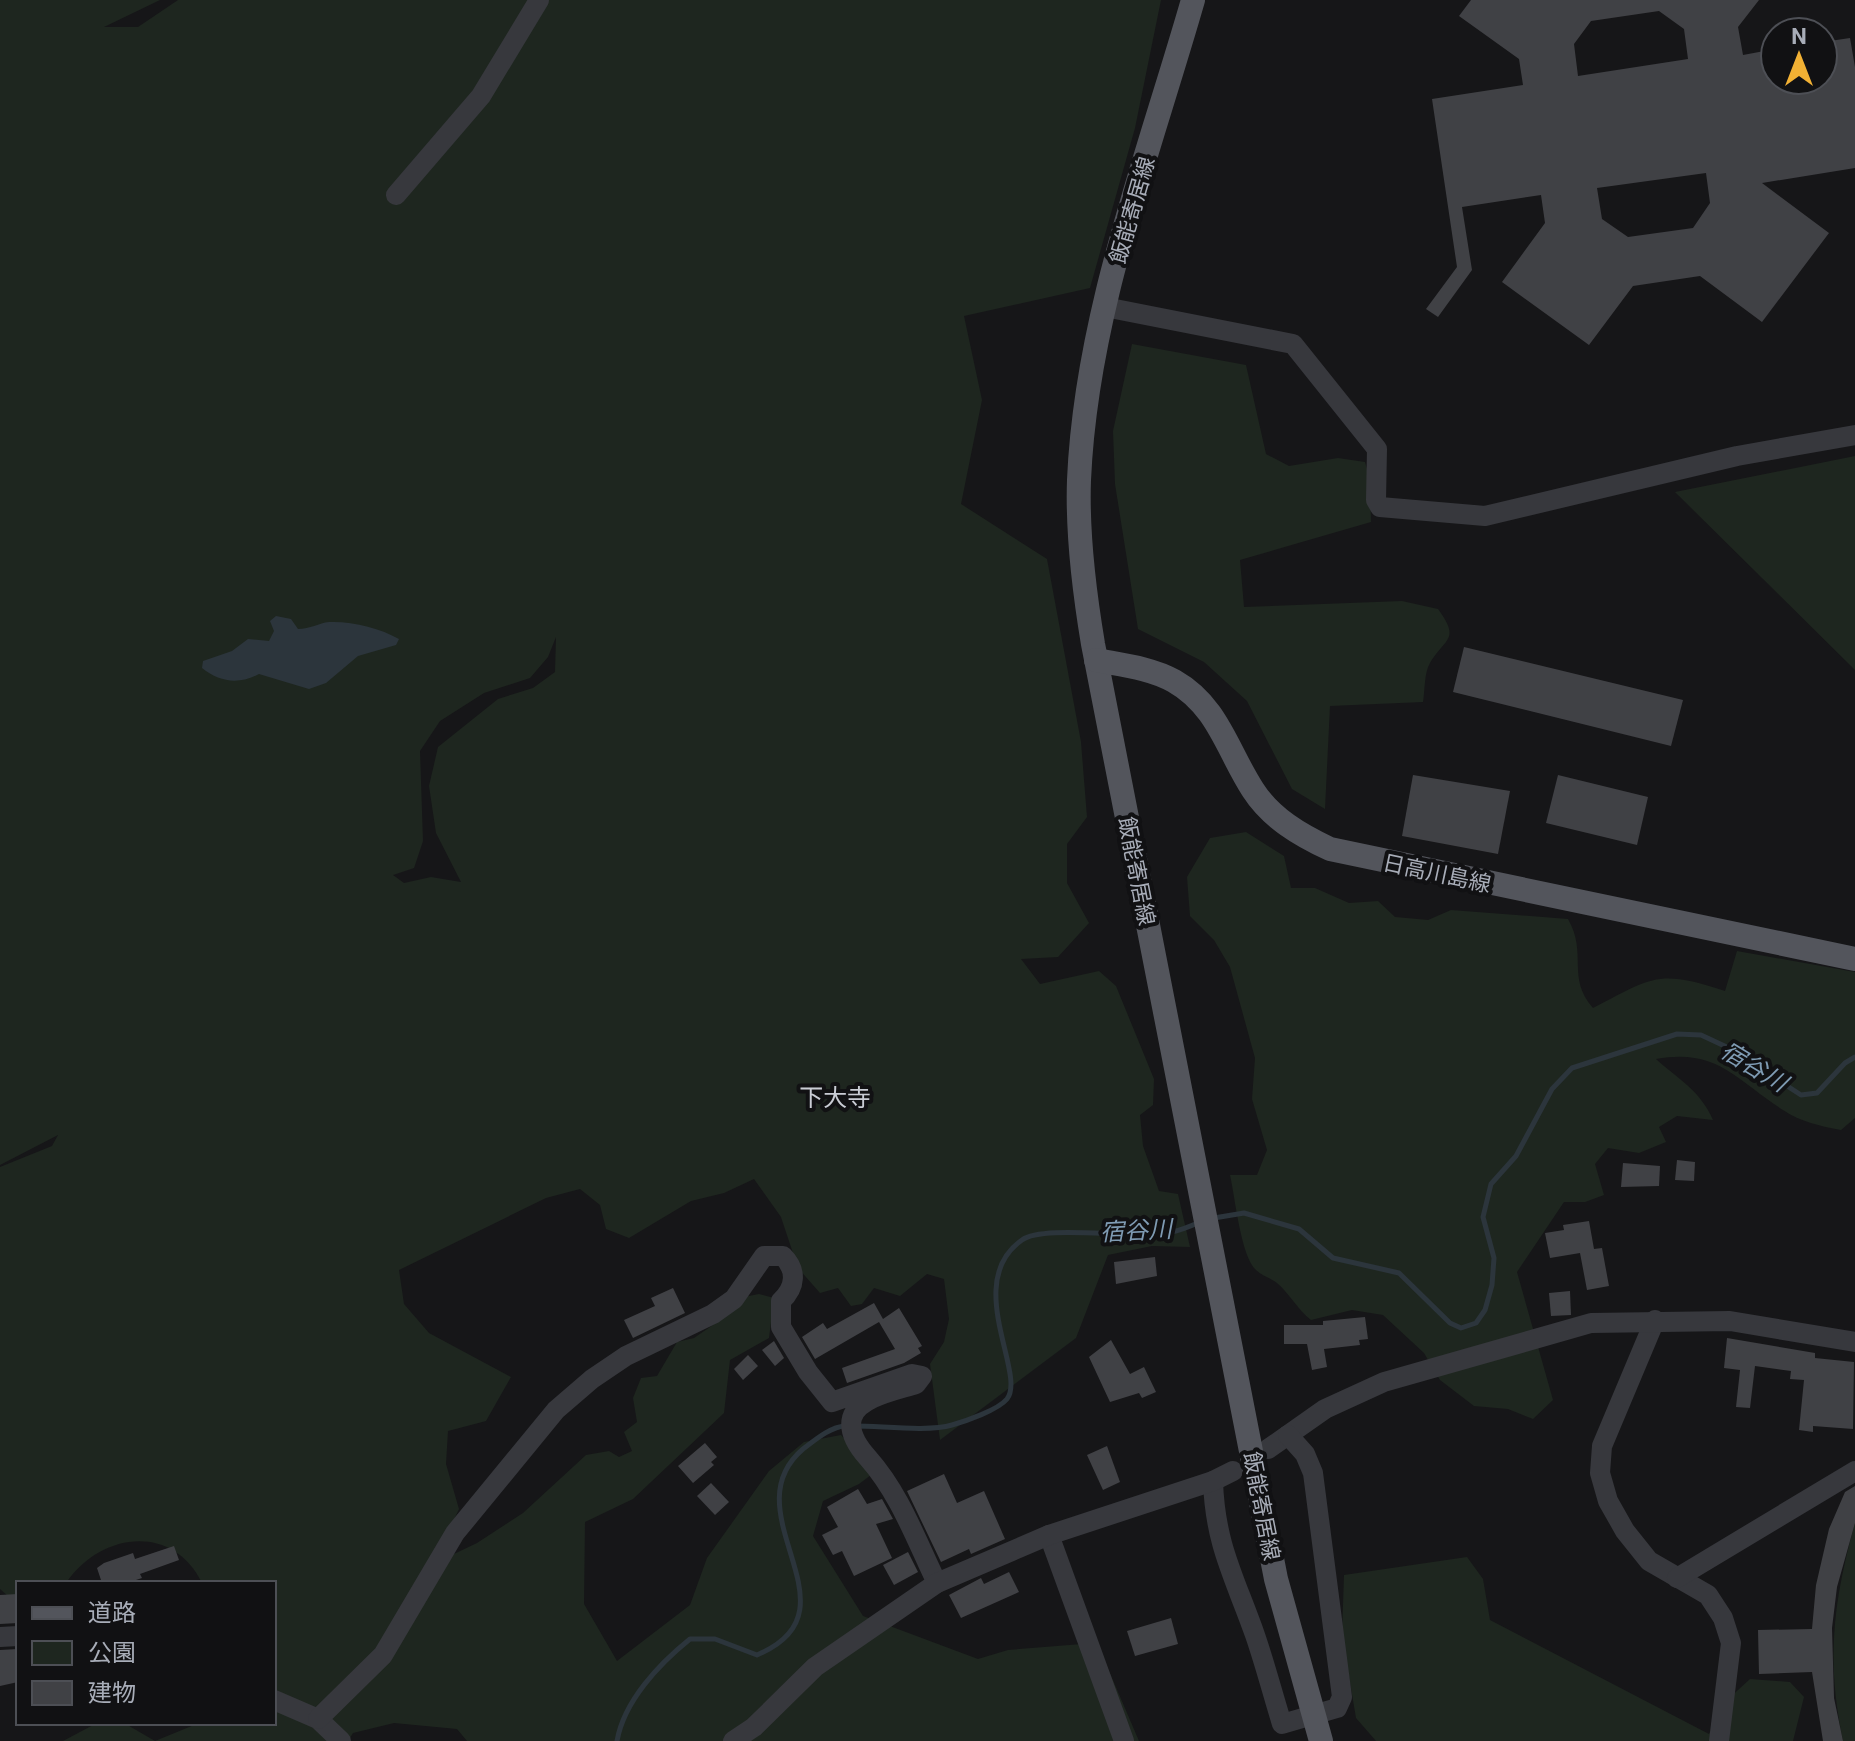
<svg xmlns="http://www.w3.org/2000/svg" width="1855" height="1741" font-family="Roboto,'Noto Sans JP',sans-serif">
  <rect width="100%" height="100%" fill="#161618"/>
  <g fill="#1e261f" fill-rule="evenodd">
    <path d="M0 0H160L104 27H138L178 0H1161L1135 128 1090 288 964 316 982 400 961 504 1047 559 1081 742 1087 817 1067 844V883L1089 923 1058 957 1021 959 1040 984 1099 971 1116 986 1154 1079 1153 1105 1140 1115 1143 1146 1159 1191 1178 1194 1190 1247 1152 1246 1108 1255 1076 1338 940 1440 930 1364 944 1342 949 1319 944 1279 927 1274 900 1296 874 1288 862 1304 851 1306 838 1288 820 1293 798 1268 781 1217 754 1179 724 1193 691 1201 629 1238 606 1229 600 1205 580 1189 546 1198 399 1270 404 1304 429 1333 511 1377 486 1421 448 1431 446 1464 459 1509 433 1564 477 1543 523 1513 586 1455 609 1451 619 1457 632 1451 624 1432 637 1422 633 1398 641 1378 657 1376 677 1342 694 1338 732 1312 744 1297 759 1294 774 1298 769 1338 730 1360 724 1413 633 1499 585 1522 584 1604 617 1661 690 1605 707 1558 769 1471 804 1442 841 1435 875 1472 859 1484 823 1501 813 1536 863 1616 978 1659 1008 1650 1082 1644 1106 1664 1139 1741H467L457 1729 394 1723 353 1733 348 1741H155L199 1723H274V1583H202C172 1522 100 1533 66 1583H18V1605L0 1589V1167L52 1146 58 1135 0 1165ZM556 637 555 672 533 688 498 699 438 747 429 786 436 833 461 882 431 877 404 883 393 875 414 868 423 841 420 751 440 721 484 693 530 678 548 657Z"/>
    <path d="M1132 344 1246 365 1266 454 1289 466 1338 458 1365 462 1370 479 1371 522 1240 560 1244 607 1402 601 1438 609C1461 640 1445 638 1430 663 1424 673 1425 691 1423 702L1330 706 1325 809 1292 789 1247 701 1204 662 1138 629 1115 484 1113 431Z"/>
    <path d="M1855 456V670L1675 492Z"/>
    <path d="M1246 832 1284 856 1291 888H1315L1349 903 1378 901 1395 917 1428 920 1451 910 1568 919C1588 954 1566 977 1593 1008 1653 977 1658 969 1725 991L1737 951 1855 972V1118L1841 1130C1820 1126 1801 1122 1783 1110 1736 1080 1718 1048 1656 1059 1678 1079 1700 1090 1713 1120L1677 1116 1659 1127 1666 1142 1639 1153 1608 1148 1595 1164 1604 1195 1585 1202H1564L1517 1272 1553 1400 1533 1419 1508 1409 1474 1406 1440 1380 1424 1353 1383 1315 1352 1310 1311 1320C1297 1309 1290 1294 1277 1283 1271 1278 1262 1276 1256 1270 1241 1257 1235 1197 1230 1175H1257L1267 1150 1252 1099 1255 1058 1230 967 1214 940 1190 916 1187 877 1210 838Z"/>
    <path d="M1855 1523V1741H1843C1826 1660 1833 1602 1855 1523Z"/>
    <path d="M1467 1557 1483 1579 1490 1620 1709 1734 1726 1701 1750 1679 1790 1682 1804 1697 1793 1741H1376L1356 1718 1342 1635 1344 1575Z"/>
    <path d="M97 1723H124L155 1741H63Z"/>
  </g>
  <path fill="#2c353c" d="M276 616 291 619 298 629C310 629 319 623 329 622 352 621 380 628 399 639L396 645 358 656 326 683 309 689 259 674C238 685 220 682 202 668L203 661 232 651 248 639 269 641 274 631 270 621Z"/>
  <g fill="none" stroke-linecap="round" stroke-linejoin="round">
    <g stroke="#2c353c" stroke-width="5">
      <path d="M1214 1218 1244 1213 1299 1229 1333 1258 1399 1273 1450 1323 1461 1328 1476 1323 1485 1310 1492 1285 1494 1258 1483 1217 1491 1184 1516 1156 1552 1089 1572 1068 1677 1034 1701 1035 1731 1049 1801 1095 1817 1093 1845 1063 1855 1057"/>
      <path d="M855 1426C882 1426 928 1432 952 1425 966 1421 998 1410 1007 1399 1027 1374 962 1282 1022 1240 1044 1224 1138 1240 1172 1232 1181 1230 1191 1226 1200 1222"/>
      <path d="M617 1741C624 1701 659 1664 690 1639H715L757 1655C865 1610 728 1513 803 1449 815 1440 830 1427 845 1426"/>
    </g>
  </g>
  <g fill="#404145" fill-rule="evenodd">
    <path d="M1471 0H1759L1738 27 1743 55 1775 49V80H1823V42L1850 38 1855 67V168L1762 183 1829 233 1762 322 1700 276 1633 286 1589 345 1502 282 1545 223 1541 195 1462 207 1472 270 1438 317 1426 309 1457 267 1432 99 1523 85 1519 59 1459 16ZM1659 11 1684 29 1688 59 1578 76 1574 44 1591 21ZM1706 173 1710 203 1693 228 1628 237 1602 219 1597 188Z"/>
    <path d="M1464 647 1683 700 1671 746 1453 692Z"/>
    <path d="M1413 775 1510 791 1498 854 1402 836Z"/>
    <path d="M1558 775 1648 797 1637 845 1546 823Z"/>
    <path d="M1677 1160 1695 1162 1694 1181 1675 1180Z"/>
    <path d="M1623 1163 1660 1166 1659 1186 1621 1187Z"/>
    <path d="M1589 1221 1594 1249 1602 1248 1609 1286 1587 1290 1580 1253 1550 1258 1545 1233 1564 1230 1563 1225Z"/>
    <path d="M1155 1257 1157 1276 1116 1284 1114 1262Z"/>
    <path d="M673 1288 685 1313 633 1338 624 1320 655 1306 651 1298Z"/>
    <path d="M1570 1291 1571 1315 1551 1316 1549 1293Z"/>
    <path d="M874 1303 883 1319 899 1308 922 1346 918 1348 921 1353 904 1363 847 1383 842 1368 895 1349 879 1322 815 1359 802 1337 823 1323 827 1329Z"/>
    <path d="M1365 1317 1368 1339 1359 1340 1360 1345 1324 1349 1327 1367 1312 1370 1307 1344H1284V1325H1323V1321Z"/>
    <path d="M1727 1338 1815 1353V1358L1854 1362 1853 1429 1813 1426V1432L1799 1430 1804 1380 1790 1379 1791 1371 1755 1366 1750 1408 1736 1407 1740 1370 1724 1368Z"/>
    <path d="M1111 1340 1130 1374 1144 1367 1156 1392 1142 1398 1139 1393 1110 1402 1089 1357Z"/>
    <path d="M774 1341 784 1358 775 1366 762 1350Z"/>
    <path d="M748 1355 758 1366 743 1380 734 1369Z"/>
    <path d="M705 1443 717 1457 711 1462 714 1465 693 1483 678 1466Z"/>
    <path d="M1107 1446 1120 1482 1103 1490 1087 1455Z"/>
    <path d="M944 1474 957 1503 984 1491 1005 1539 971 1554 969 1549 941 1562 907 1491Z"/>
    <path d="M711 1483 729 1502 715 1515 697 1496Z"/>
    <path d="M1855 1486V1523L1837 1587 1832 1628 1834 1698 1843 1741H1823L1812 1672 1759 1674 1758 1630 1812 1629 1816 1585 1829 1529 1845 1492Z"/>
    <path d="M858 1489 867 1504 882 1499 893 1519 876 1524 892 1558 854 1576 842 1551 833 1555 822 1535 838 1527 827 1507Z"/>
    <path d="M174 1546 179 1560 140 1574 142 1578 127 1583H102L97 1568 104 1563 133 1553 135 1559Z"/>
    <path d="M908 1552 918 1572 894 1585 883 1565Z"/>
    <path d="M1009 1572 1019 1592 961 1618 949 1595 981 1578 984 1584Z"/>
    <path d="M18 1594V1623L0 1624V1595Z"/>
    <path d="M1171 1618 1178 1644 1135 1656 1127 1631Z"/>
    <path d="M18 1649V1682L0 1686V1650Z"/>
  </g>
  <g fill="none" stroke-linecap="round" stroke-linejoin="round">
    <g stroke="#37383d" stroke-width="20">
      <path d="M396 195 481 96 539 0"/>
      <path d="M1105 307 1293 344 1377 449 1376 500 1380 507 1485 516 1737 456 1855 435"/>
      <path d="M1655 1320 1602 1446 1600 1473 1608 1501 1625 1531 1649 1561 1708 1595 1723 1618 1731 1643 1719 1741"/>
      <path d="M1268 1449 1325 1409 1384 1382 1591 1323 1730 1321 1855 1342"/>
      <path d="M1213 1481C1215 1545 1235 1578 1255 1635 1265 1664 1273 1695 1282 1724L1337 1708 1342 1697 1313 1473 1305 1454 1288 1435"/>
      <path d="M1049 1535 1124 1741"/>
      <path d="M1677 1578 1855 1471"/>
      <path d="M0 1637 18 1636"/>
      <path d="M274 1700 318 1719 341 1741"/>
      <path d="M318 1719 383 1655 455 1533 556 1410 592 1379 626 1356 713 1314 734 1299 764 1256H783C797 1270 796 1287 781 1301V1327L808 1372 832 1402 912 1374 922 1376 916 1384C898 1390 858 1397 852 1418 848 1433 859 1448 868 1458 900 1494 916 1540 937 1583"/>
      <path d="M733 1741 754 1727 815 1667 937 1583 1049 1535 1213 1481 1233 1471"/>
    </g>
    <g stroke="#53555c" stroke-width="24">
      <path d="M1193 0C1148 157 1086 316 1079 480 1077 535 1084 590 1093 644L1276 1579 1321 1741"/>
      <path d="M1096 660C1122 665 1151 668 1174 681 1218 706 1227 750 1253 790 1271 818 1300 835 1330 849L1855 959"/>
    </g>
  </g>
  <g text-anchor="middle" stroke-width="8" stroke-linejoin="round" paint-order="stroke">
    <g font-size="22" fill="#a8adb8" stroke="#111113">
      <text transform="translate(1132 210) rotate(-74)" y="8">飯能寄居線</text>
      <text transform="translate(1137 871) rotate(79)" y="8">飯能寄居線</text>
      <text transform="translate(1437 873) rotate(12)" y="8">日高川島線</text>
      <text transform="translate(1262 1506) rotate(79)" y="8">飯能寄居線</text>
    </g>
    <g font-size="24" font-style="italic" fill="#7f9bb3" stroke="#111113">
      <text transform="translate(1754 1067) rotate(31)" y="8">宿谷川</text>
      <text transform="translate(1136 1231) rotate(-3)" y="8">宿谷川</text>
    </g>
    <g font-size="24" fill="#c9ccd4" stroke="#111113">
      <text x="835" y="1106">下大寺</text>
    </g>
  </g>
  <rect x="16" y="1581" width="260" height="144" fill="#111113" stroke="#4d4f55" stroke-width="2"/>
  <rect x="32" y="1607" width="40" height="12" fill="#53555c" stroke="#4d4f55" stroke-width="2"/>
  <text x="88" y="1621" font-size="24" fill="#a8adb8">道路</text>
  <rect x="32" y="1641" width="40" height="24" fill="#1e261f" stroke="#4d4f55" stroke-width="2"/>
  <text x="88" y="1661" font-size="24" fill="#a8adb8">公園</text>
  <rect x="32" y="1681" width="40" height="24" fill="#404145" stroke="#4d4f55" stroke-width="2"/>
  <text x="88" y="1701" font-size="24" fill="#a8adb8">建物</text>
  <g transform="translate(1799 56)"><circle r="38" fill="#111113" stroke="#4d4f55" stroke-width="2"/>
  <path d="M0-6L14 30L0 20L-14 30Z" fill="#f2b134"/>
  <text y="-12" font-size="22" font-weight="bold" text-anchor="middle" fill="#a8adb8">N</text>
  </g>
</svg>
